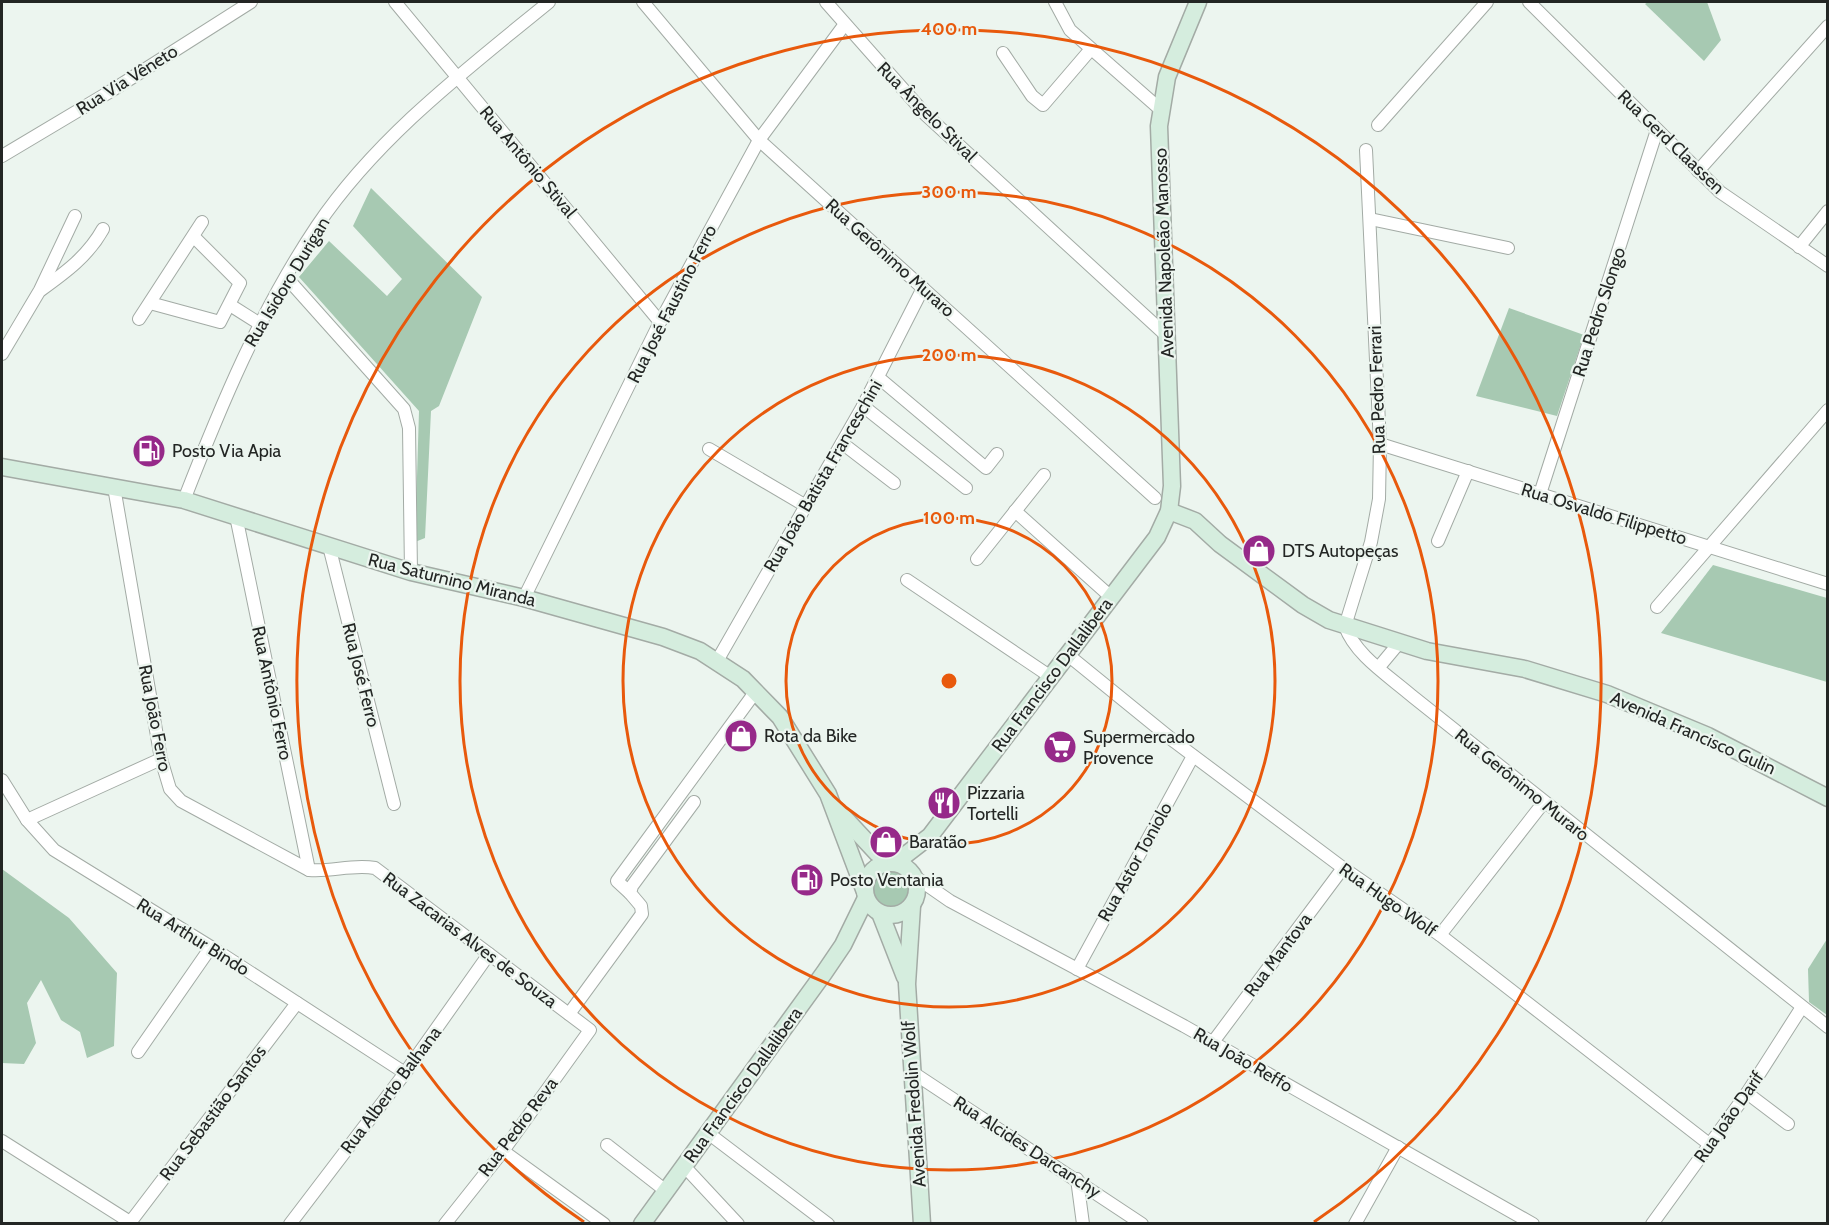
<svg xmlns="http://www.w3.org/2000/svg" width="1829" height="1225" font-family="Cabin,sans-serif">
  <rect width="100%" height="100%" fill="#ecf5ef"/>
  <g fill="#a7c9b2">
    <path d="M1648 2H1707L1721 40 1704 61 1645 4Z"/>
    <path d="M371 188 482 297 439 406 431 411 425 538 415 542 419 411 299 277 329 241 387 296 402 279 353 226Z"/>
    <path d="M1509 308 1584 335 1557 416 1476 396Z"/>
    <path d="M1713 565 1827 598V682L1661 633Z"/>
    <circle cx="892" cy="889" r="22"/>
    <path d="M2 869 69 918 117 973 114 1046 87 1058 80 1032 61 1020 41 980 27 1003 36 1043 24 1064 2 1063Z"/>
    <path d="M1827 939V1015L1809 1002 1808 969Z"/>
  </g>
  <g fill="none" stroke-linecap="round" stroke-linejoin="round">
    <defs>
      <g id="street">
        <path d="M395 2 660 322"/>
        <path d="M643 2 759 140 1155 498"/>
        <path d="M826 2 926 115 1168 337"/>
        <path d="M1055 2 1070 30 1161 110"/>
        <path d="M1529 2 1720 192 1828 266"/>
        <path d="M1003 53 1032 96 1043 105 1091 49"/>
        <path d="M1378 125 1487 2"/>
        <path d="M1366 150 1380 444 1379 499 1371 542 1345 626C1355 655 1389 676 1412 696L1828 1027"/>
        <path d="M2 156 111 91 251 2"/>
        <path d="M1698 171 1828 26"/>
        <path d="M1370 219 1508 248"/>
        <path d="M1799 247 1828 211"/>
        <path d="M286 277 404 409 409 428 411 572"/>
        <path d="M41 290C66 272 88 256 103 229"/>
        <path d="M150 303 220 322 240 283 194 237"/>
        <path d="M230 305 260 324"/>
        <path d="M139 319 202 222"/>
        <path d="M2 354 40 290 75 216"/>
        <path d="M879 378 986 468 997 454"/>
        <path d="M863 406 966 488"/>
        <path d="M842 443 894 483"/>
        <path d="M1380 444 1828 584"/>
        <path d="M709 449 806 506"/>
        <path d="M114 487 161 759 170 789 181 801 309 870C332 872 352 864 375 868L590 1030 503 1151 445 1224"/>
        <path d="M1540 494 1657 130"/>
        <path d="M184 500C221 405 260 311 317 226 377 137 467 69 549 2"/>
        <path d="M1015 511 1111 597"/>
        <path d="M236 516 309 870"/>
        <path d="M1438 541 1468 471"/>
        <path d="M329 546 394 804"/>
        <path d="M977 559 1044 475"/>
        <path d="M907 580 1051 677"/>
        <path d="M524 598 660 322 759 140 845 24"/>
        <path d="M1657 607 1828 410"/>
        <path d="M1068 655 1175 742 1343 868 1440 935 1709 1144"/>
        <path d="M717 661 863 406 923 288"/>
        <path d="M1379 667 1399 643"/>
        <path d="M2 780 27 820 54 850 211 947 405 1073"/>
        <path d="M27 820 161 759"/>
        <path d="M914 876 950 901 1184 1026 1533 1224"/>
        <path d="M630 893 617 881 756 691"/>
        <path d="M1440 935 1544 802"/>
        <path d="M1077 969 1193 756"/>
        <path d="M569 1014 642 914 641 906 630 893 632 886 694 802"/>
        <path d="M1213 1042 1343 868"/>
        <path d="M138 1052 211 947"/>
        <path d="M912 1072 1142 1224"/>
        <path d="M1747 1093 1788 1124"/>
        <path d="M708 1133 828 1224"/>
        <path d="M2 1141 130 1222"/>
        <path d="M607 1145 666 1191"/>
        <path d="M503 1151 604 1224"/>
        <path d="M684 1166 738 1224"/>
        <path d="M1077 1179 1083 1224"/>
        <path d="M129 1224 297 1003"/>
        <path d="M290 1224 405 1073 489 954"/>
        <path d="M1355 1224 1398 1147"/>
        <path d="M1652 1224 1747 1093 1802 1007"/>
      </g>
      <g id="secondary">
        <path d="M2 467 184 500 411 572 524 598 663 637 700 651 743 679 780 717 828 794 865 892"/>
        <path d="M1169 511 1195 521 1220 544 1303 605 1329 620 1427 651 1525 669 1607 694 1708 736 1828 798"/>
        <path d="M838 811 877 853 891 863"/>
        <circle cx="891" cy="889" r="26"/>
        <path d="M895 863 930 836 1157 537 1169 511 1172 486 1159 126 1167 77 1198 2"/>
        <path d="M912 906 907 984 922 1224"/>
        <path d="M880 913 905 977"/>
        <path d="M642 1224 824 973 843 945 866 898"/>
      </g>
    </defs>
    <use href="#street" stroke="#a3aba5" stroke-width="14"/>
    <use href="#secondary" stroke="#a3aba5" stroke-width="19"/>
    <use href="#street" stroke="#fff" stroke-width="12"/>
    <use href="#secondary" stroke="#d5edde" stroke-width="16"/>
  </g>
  <g fill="none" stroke="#e8590c" stroke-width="3">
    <circle cx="949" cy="681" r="163"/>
    <circle cx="949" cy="681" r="326"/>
    <circle cx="949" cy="681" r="489"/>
    <path d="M584 1222A652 652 0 1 1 1314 1222"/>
  </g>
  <defs>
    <symbol id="fuel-disc" viewBox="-11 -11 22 22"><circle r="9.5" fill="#962989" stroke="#ecf5ef"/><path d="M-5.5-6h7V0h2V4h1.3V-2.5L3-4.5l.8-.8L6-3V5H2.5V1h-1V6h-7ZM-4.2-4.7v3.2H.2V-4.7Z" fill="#fff"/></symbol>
    <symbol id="shop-disc" viewBox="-11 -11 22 22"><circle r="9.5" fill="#962989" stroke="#ecf5ef"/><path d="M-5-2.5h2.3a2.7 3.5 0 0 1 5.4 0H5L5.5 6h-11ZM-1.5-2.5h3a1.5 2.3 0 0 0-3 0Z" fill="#fff"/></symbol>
    <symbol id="supermarket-disc" viewBox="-11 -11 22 22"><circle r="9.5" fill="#962989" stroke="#ecf5ef"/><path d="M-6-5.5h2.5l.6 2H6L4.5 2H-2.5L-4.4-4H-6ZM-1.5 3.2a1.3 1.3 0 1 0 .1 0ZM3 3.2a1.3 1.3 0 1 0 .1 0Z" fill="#fff"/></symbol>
    <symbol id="restaurant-disc" viewBox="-11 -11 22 22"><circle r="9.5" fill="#962989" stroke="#ecf5ef"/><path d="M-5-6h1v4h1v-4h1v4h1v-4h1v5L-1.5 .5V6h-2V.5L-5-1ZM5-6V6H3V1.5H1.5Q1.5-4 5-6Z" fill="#fff"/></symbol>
  </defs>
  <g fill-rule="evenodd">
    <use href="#fuel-disc" x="130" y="432" width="38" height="38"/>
    <use href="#shop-disc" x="1240" y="532" width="38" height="38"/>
    <use href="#shop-disc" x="722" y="717" width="38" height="38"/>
    <use href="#supermarket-disc" x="1041" y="728" width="38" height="38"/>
    <use href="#restaurant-disc" x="925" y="784" width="38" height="38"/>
    <use href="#shop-disc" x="867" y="823" width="38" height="38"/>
    <use href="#fuel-disc" x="788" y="861" width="38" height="38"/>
  </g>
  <g text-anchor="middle" stroke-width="4.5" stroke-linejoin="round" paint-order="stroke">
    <g font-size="18" fill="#232624" stroke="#ecf5ef">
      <text transform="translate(127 80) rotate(-32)" y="6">Rua Via Vêneto</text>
      <text transform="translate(927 112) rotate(45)" y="6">Rua Ângelo Stival</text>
      <text transform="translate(1671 142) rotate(44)" y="6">Rua Gerd Claassen</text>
      <text transform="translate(528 162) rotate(50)" y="6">Rua Antônio Stival</text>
      <text transform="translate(1164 253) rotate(-92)" y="6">Avenida Napoleão Manosso</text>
      <text transform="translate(890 258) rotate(42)" y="6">Rua Gerônimo Muraro</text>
      <text transform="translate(287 282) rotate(-59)" y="6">Rua Isidoro Durigan</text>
      <text transform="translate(672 304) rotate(-63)" y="6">Rua José Faustino Ferro</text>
      <text transform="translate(1599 312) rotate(-72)" y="6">Rua Pedro Slongo</text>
      <text transform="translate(1377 390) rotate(-92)" y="6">Rua Pedro Ferrari</text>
      <text transform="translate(823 476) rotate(-60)" y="6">Rua João Batista Franceschini</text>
      <text transform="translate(1604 514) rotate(17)" y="6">Rua Osvaldo Filippetto</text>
      <text transform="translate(452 580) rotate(14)" y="6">Rua Saturnino Miranda</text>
      <text transform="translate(361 675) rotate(76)" y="6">Rua José Ferro</text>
      <text transform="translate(1052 675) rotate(-53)" y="6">Rua Francisco Dallalibera</text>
      <text transform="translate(272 693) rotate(78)" y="6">Rua Antônio Ferro</text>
      <text transform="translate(155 718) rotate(79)" y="6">Rua João Ferro</text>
      <text transform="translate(1693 733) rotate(24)" y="6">Avenida Francisco Gulin</text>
      <text transform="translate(1522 785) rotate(39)" y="6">Rua Gerônimo Muraro</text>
      <text transform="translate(1135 862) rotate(-61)" y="6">Rua Astor Toniolo</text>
      <text transform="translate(1388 900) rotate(35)" y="6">Rua Hugo Wolf</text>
      <text transform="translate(193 937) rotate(32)" y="6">Rua Arthur Bindo</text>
      <text transform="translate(470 940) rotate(37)" y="6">Rua Zacarias Alves de Souza</text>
      <text transform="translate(1278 955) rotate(-53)" y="6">Rua Mantova</text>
      <text transform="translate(1243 1060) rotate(30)" y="6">Rua João Reffo</text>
      <text transform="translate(743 1085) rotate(-54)" y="6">Rua Francisco Dallalibera</text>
      <text transform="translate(391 1090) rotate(-53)" y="6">Rua Alberto Balhana</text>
      <text transform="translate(914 1104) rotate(-94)" y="6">Avenida Fredolin Wolf</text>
      <text transform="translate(213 1113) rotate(-53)" y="6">Rua Sebastião Santos</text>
      <text transform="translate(1729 1117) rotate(-55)" y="6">Rua João Darif</text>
      <text transform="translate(518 1127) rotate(-53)" y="6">Rua Pedro Reva</text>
      <text transform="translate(1027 1147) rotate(33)" y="6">Rua Alcides Darcanchy</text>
    </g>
    <g font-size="18" fill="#232624" stroke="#ecf5ef" text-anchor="start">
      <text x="172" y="457">Posto Via Apia</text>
      <text x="1282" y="557">DTS Autopeças</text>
      <text x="764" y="742">Rota da Bike</text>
      <text x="1083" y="743">Supermercado<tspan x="1083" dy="21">Provence</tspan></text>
      <text x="967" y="799">Pizzaria<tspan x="967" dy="21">Tortelli</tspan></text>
      <text x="909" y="848">Baratão</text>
      <text x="830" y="886">Posto Ventania</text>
    </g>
  </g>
  <circle cx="949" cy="681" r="9" fill="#e8590c" stroke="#ecf5ef" stroke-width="3"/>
  <g font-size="18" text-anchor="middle" font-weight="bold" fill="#e8590c" stroke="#ecf5ef" stroke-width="4.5" stroke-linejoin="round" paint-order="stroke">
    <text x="949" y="35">400 m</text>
    <text x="949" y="198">300 m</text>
    <text x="949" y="361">200 m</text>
    <text x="949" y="524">100 m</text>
  </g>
  <rect width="1829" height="1225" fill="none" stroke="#232624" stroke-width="6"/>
</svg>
